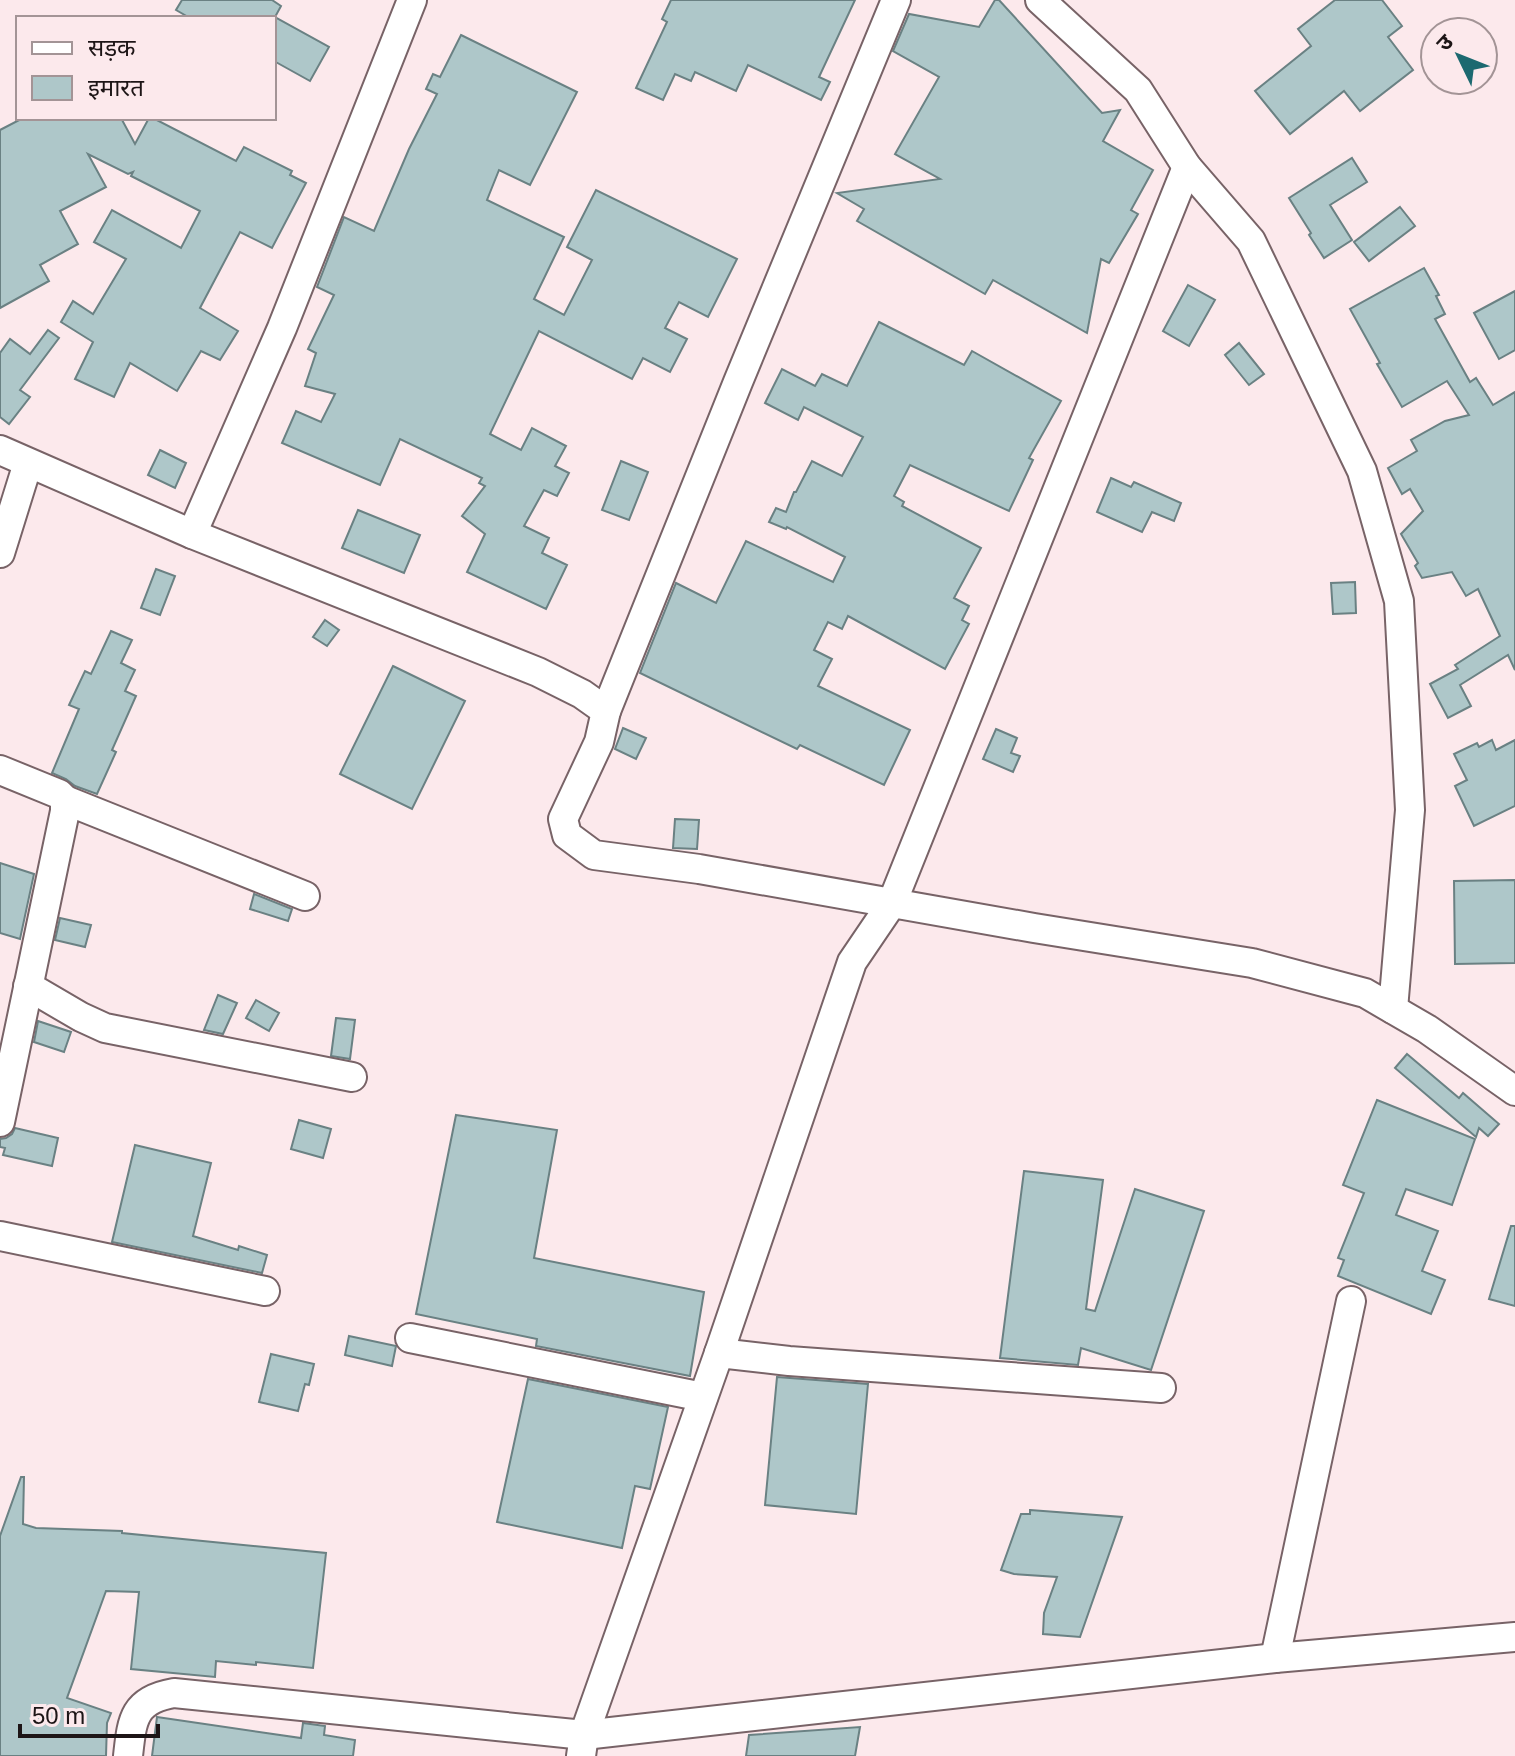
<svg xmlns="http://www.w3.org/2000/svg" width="1515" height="1756" font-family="Helvetica,'Noto Sans Devanagari',sans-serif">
  <rect width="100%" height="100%" fill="#fce9ec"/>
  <g fill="#aec7c9" stroke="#6a8183" stroke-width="2">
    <path d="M182 0H272L281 6 275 17 329 47 310 81 274 61V18H190L176 10Z"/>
    <path d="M671 0H855L819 77 830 82 821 100 748 65 736 91 695 72 691 81 675 74 663 100 636 88 667 22 662 19Z"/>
    <path d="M995 0H999L1102 113 1120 110 1103 141 1153 170 1131 210 1138 214 1109 263 1101 259 1087 333 993 280 985 294 857 221 864 209 837 193 940 179 895 154 939 77 893 51 909 14 979 27Z"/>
    <path d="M1335 0H1382L1402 26 1388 37 1413 70 1360 111 1344 91 1290 134 1255 91 1311 46 1298 29Z"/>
    <path d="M461 35 577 92 530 185 499 170 487 200 564 237 534 299 564 315 592 260 567 247 596 190 737 259 708 317 679 302 665 328 687 339 670 372 643 358 632 379 539 331 490 434 521 450 532 428 566 446 555 466 569 473 557 496 544 490 524 526 549 538 542 553 567 565 546 609 467 572 485 534 462 516 485 486 479 483 482 478 400 439 380 485 282 443 296 411 321 422 335 394 305 386 316 353 308 349 334 295 317 287 344 217 374 231 409 149 437 94 426 89 433 74 440 77Z"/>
    <path d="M23 118H121L135 144 149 118H153L236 161 244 147 292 171 290 175 306 183 272 248 240 232 200 308 238 331 220 360 201 351 177 391 130 363 114 397 75 379 93 342 61 322 73 301 93 314 126 259 94 242 112 210 181 248 200 211 131 176 133 172 128 174 88 154 106 187 60 211 78 244 40 265 49 281 0 308V130Z"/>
    <path d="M1352 158 1367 182 1330 205 1352 240 1324 258 1309 235 1311 233 1289 198Z"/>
    <path d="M1400 207 1415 226 1369 261 1354 242Z"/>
    <path d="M1424 268 1439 295 1436 296 1445 314 1435 319 1470 382 1476 378 1493 405 1515 392V670L1508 655 1460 685 1471 706 1448 718 1430 684 1458 669 1455 665 1500 636 1478 589 1466 596 1452 572 1422 578 1415 566 1418 563 1401 534 1423 511 1410 489 1402 494 1388 468 1417 451 1411 440 1445 421 1469 415 1447 381 1402 407 1377 364 1380 363 1350 309Z"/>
    <path d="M1188 285 1215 300 1189 346 1163 331Z"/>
    <path d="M1515 291V350L1499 359 1474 313Z"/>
    <path d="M879 322 964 365 972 351 1061 401 1029 458 1033 460 1009 511 910 465 894 496 904 502 902 506 981 548 954 598 969 606 962 620 969 624 945 669 848 616 842 629 828 622 814 650 832 659 818 686 910 730 884 785 800 745 797 749 640 673 676 583 716 603 746 541 833 582 845 557 787 527 786 529 769 522 776 508 786 512 794 492H796L812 461 842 476 863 437 804 407 798 420 765 403 782 369 815 386 822 374 847 386Z"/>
    <path d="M48 330 59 338 20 390 30 397 9 424 0 417V353L10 339 30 354Z"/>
    <path d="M1239 343 1264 374 1249 385 1225 355Z"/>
    <path d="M160 450 186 463 175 488 148 475Z"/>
    <path d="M621 461 648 472 629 520 602 510Z"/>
    <path d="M1111 478 1131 487 1134 482 1181 503 1174 521 1152 512 1142 532 1097 512Z"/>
    <path d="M358 510 420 535 404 573 342 548Z"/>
    <path d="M156 569 175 576 160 615 141 608Z"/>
    <path d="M1355 582 1356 613 1333 614 1331 583Z"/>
    <path d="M325 620 339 630 327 646 313 637Z"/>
    <path d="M111 631 132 640 121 663 135 670 125 691 136 696 112 750 116 752 97 794 75 786 66 779 52 773 79 709 69 705 85 671 91 674Z"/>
    <path d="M393 666 465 701 412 809 340 774Z"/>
    <path d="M623 728 646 738 636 759 615 749Z"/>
    <path d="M996 729 1017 738 1011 753 1020 756 1013 772 983 759Z"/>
    <path d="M1492 740 1496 750 1515 740V806L1474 826 1455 786 1467 780 1454 754 1477 743 1479 747Z"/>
    <path d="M675 819 699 820 697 849 673 848Z"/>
    <path d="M0 863 34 874 20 939 0 933Z"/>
    <path d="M1515 880V963L1455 964 1454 881Z"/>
    <path d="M254 894 292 909 288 921 250 909Z"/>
    <path d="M60 918 91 925 85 947 55 940Z"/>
    <path d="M218 995 237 1003 223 1034 204 1030Z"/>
    <path d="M256 1000 279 1013 269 1031 246 1018Z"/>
    <path d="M336 1018 355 1020 350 1059 331 1056Z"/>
    <path d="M38 1021 71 1032 64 1052 34 1042Z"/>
    <path d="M1407 1054 1459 1098 1463 1093 1499 1124 1488 1136 1479 1128 1476 1137 1395 1068Z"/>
    <path d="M1377 1100 1475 1139 1452 1205 1406 1189 1396 1215 1438 1231 1422 1271 1445 1280 1431 1314 1338 1276 1344 1260 1338 1258 1364 1193 1343 1185Z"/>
    <path d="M456 1115 557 1130 534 1258 704 1292 690 1376 536 1346 537 1339 416 1314Z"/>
    <path d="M299 1120 331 1129 323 1158 291 1149Z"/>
    <path d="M15 1128 58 1138 52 1166 3 1155 5 1148 0 1147V1139L6 1138 12 1134Z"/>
    <path d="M135 1145 211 1163 193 1236 238 1250 239 1246 267 1255 262 1273 112 1242Z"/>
    <path d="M1024 1171 1103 1180 1086 1309 1095 1311 1135 1189 1204 1211 1151 1370 1081 1348 1078 1365 1000 1358Z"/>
    <path d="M1511 1226H1515V1306L1489 1299Z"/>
    <path d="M349 1336 396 1346 392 1366 345 1355Z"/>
    <path d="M271 1354 314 1364 309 1385 305 1384 298 1411 259 1402Z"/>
    <path d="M777 1377 868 1384 856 1514 765 1505Z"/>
    <path d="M528 1379 668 1407 650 1489 635 1486 622 1548 497 1522Z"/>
    <path d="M21 1477H24L23 1524 36 1528 122 1531V1533L326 1553 313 1668 256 1662V1665L216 1661 215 1677 131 1669 139 1592 106 1591 67 1698 111 1713 107 1723 106 1756H0V1536Z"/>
    <path d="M1030 1510 1122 1517 1080 1637 1043 1634 1044 1613 1057 1577 1014 1574 1001 1570 1021 1514H1030Z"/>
    <path d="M157 1717 301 1738 303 1723 325 1726 324 1735 355 1740 353 1756H152Z"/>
    <path d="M860 1727 855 1756H746L749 1735Z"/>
  </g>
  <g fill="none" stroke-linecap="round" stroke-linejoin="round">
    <defs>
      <g id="minor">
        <path d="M1040 0 1138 90 1187 167 1251 241 1362 471 1399 601 1410 810 1393 1009"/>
        <path d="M0 450 192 534 538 672 582 694 606 711 599 742 563 819 567 835 594 855 699 869 1034 928 1252 963 1365 993 1427 1029 1515 1091"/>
        <path d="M192 534 282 328 412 0"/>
        <path d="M0 553 28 463"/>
        <path d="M606 711 738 382 896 0"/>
        <path d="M0 770 59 794 65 800V811L0 1122"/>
        <path d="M65 800 305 896"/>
        <path d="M28 986 81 1017 105 1028 352 1077"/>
        <path d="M0 1236 265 1291"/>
        <path d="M410 1338 703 1397"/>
        <path d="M719 1353 789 1361 1161 1388"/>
        <path d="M1275 1658 1351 1301"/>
        <path d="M128 1756C132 1720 133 1700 174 1693L584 1735 1275 1658 1515 1637"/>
        <path d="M581 1756 584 1735 719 1353 852 962 892 903 1187 167"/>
      </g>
    </defs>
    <use href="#minor" stroke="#786367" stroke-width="32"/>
    <use href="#minor" stroke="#fff" stroke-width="28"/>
  </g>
  <rect x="16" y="16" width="260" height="104" fill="#fce9ec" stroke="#a39496" stroke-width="2"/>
  <rect x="32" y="42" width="40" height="12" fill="#ffffff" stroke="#a39496" stroke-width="2"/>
  <text x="88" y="56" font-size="24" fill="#1d1516">सड़क</text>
  <rect x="32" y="76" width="40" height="24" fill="#aec7c9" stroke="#a39496" stroke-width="2"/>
  <text x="88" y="96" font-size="24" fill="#1d1516">इमारत</text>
  <g transform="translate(1459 56) rotate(313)"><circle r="38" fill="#fce9ec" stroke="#a39496" stroke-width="2"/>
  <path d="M0-6L14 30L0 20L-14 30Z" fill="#1c6970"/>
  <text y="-12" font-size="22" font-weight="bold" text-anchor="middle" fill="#1d1516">उ</text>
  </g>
  <path d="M20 1724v12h138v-12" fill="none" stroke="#1d1516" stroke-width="4"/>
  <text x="32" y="1724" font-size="24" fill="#1d1516" stroke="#fce9ec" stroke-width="6" paint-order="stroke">50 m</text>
</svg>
